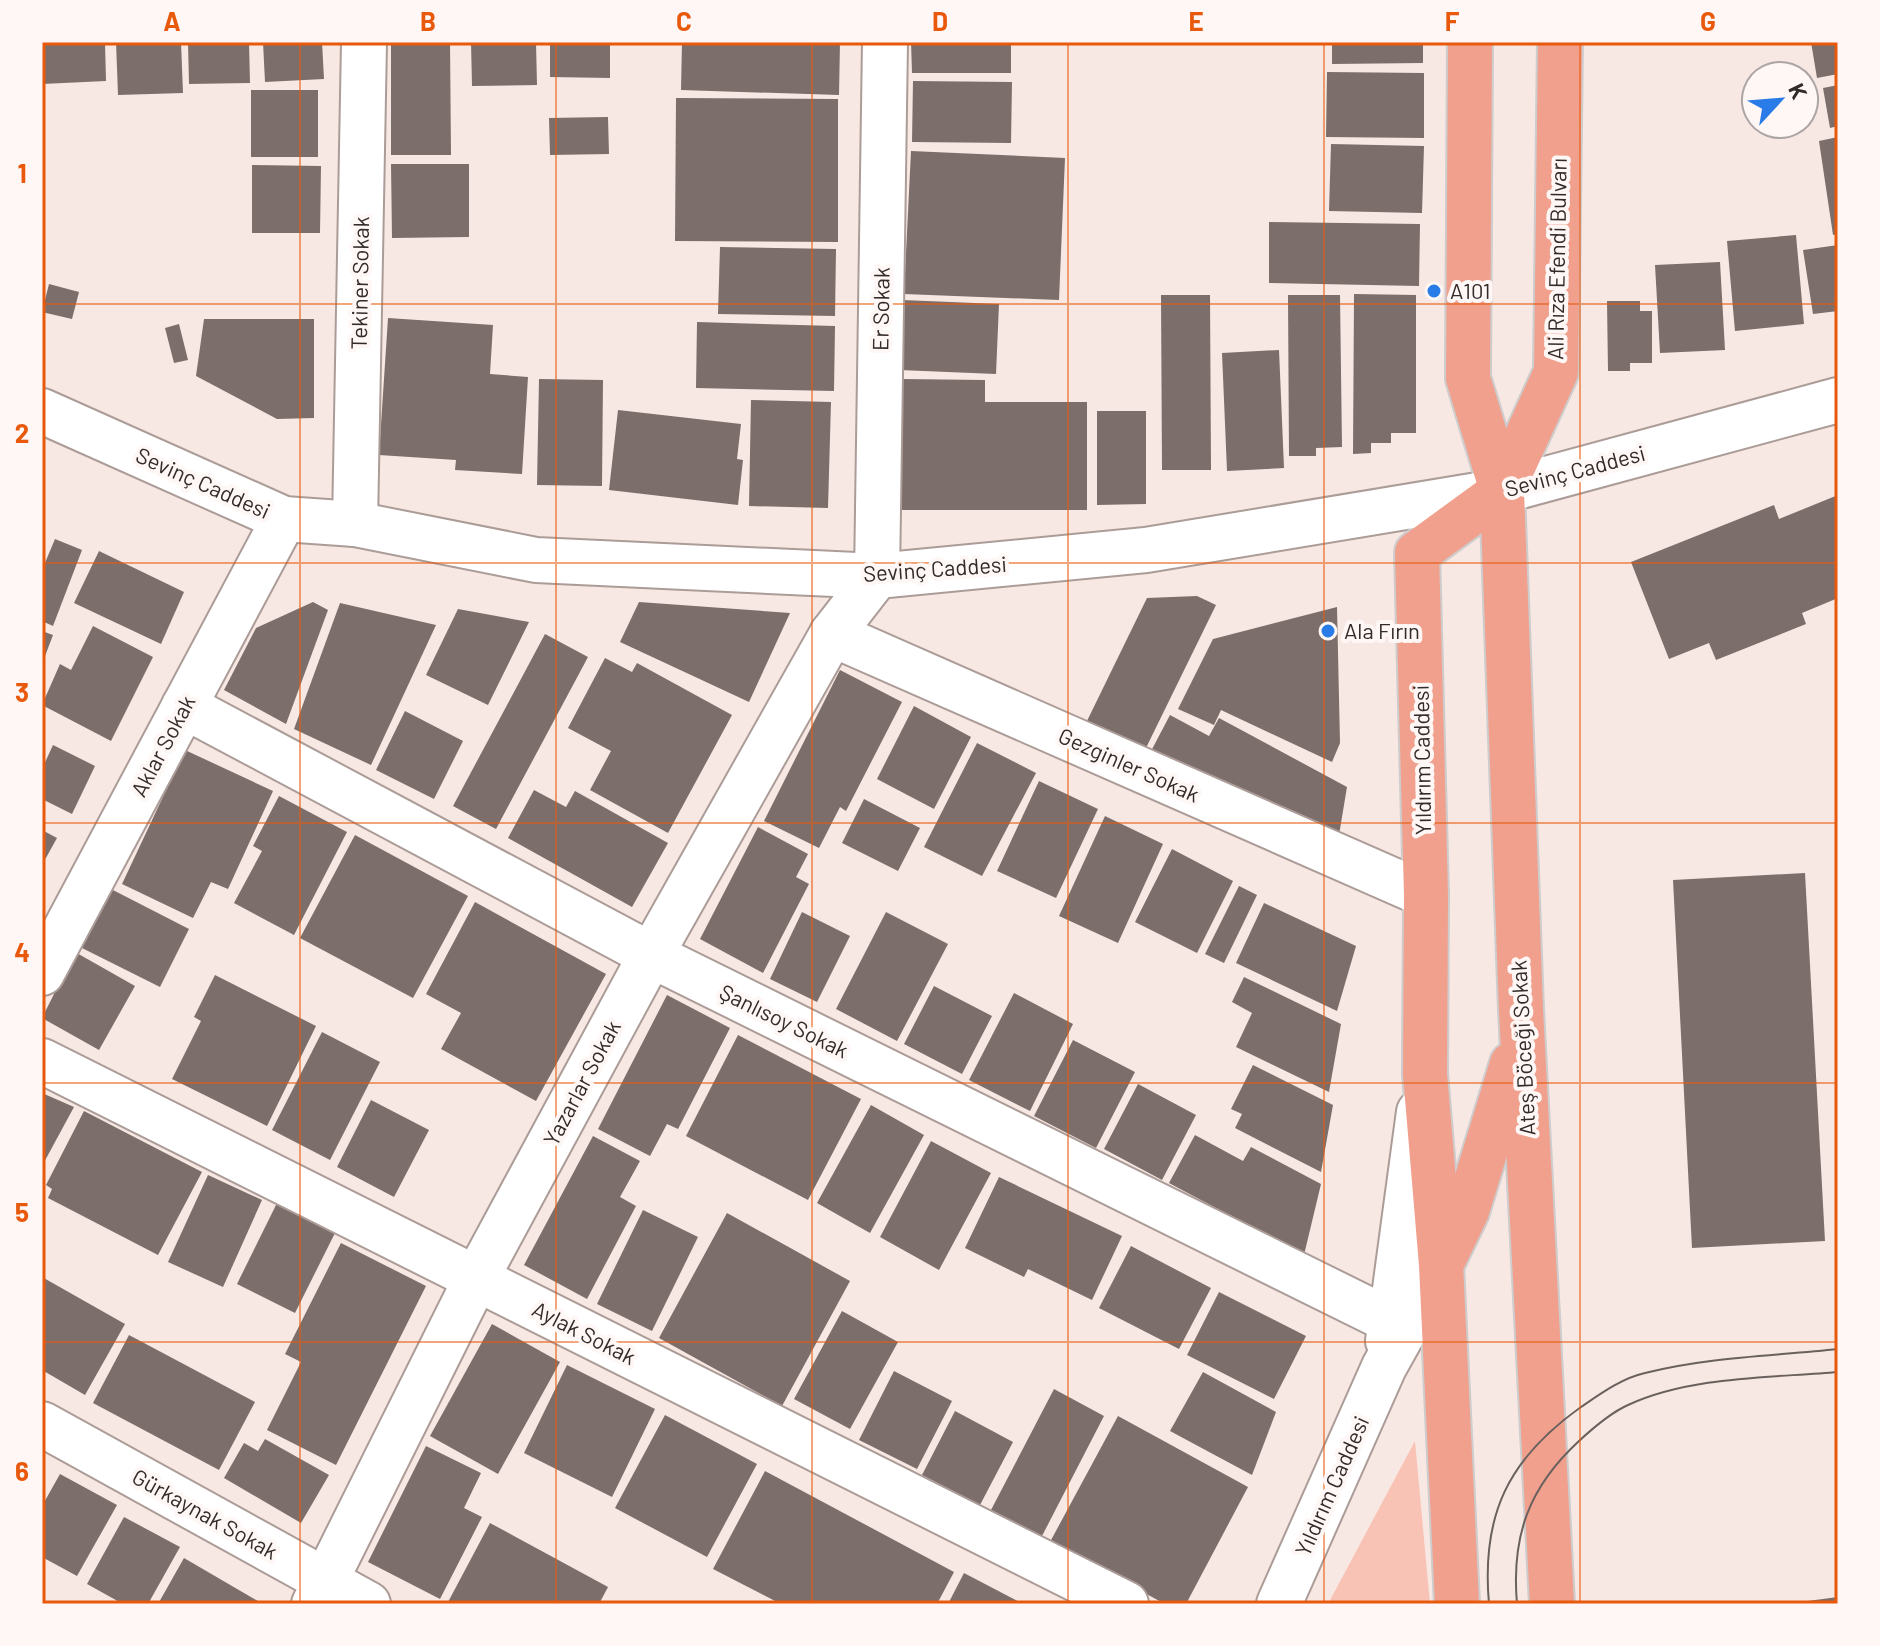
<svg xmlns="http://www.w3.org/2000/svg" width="1880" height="1646" font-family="Barlow,sans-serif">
  <rect width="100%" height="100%" fill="#f8e8e3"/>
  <path fill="#f8c3b5" d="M1415 1441 1430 1604H1328Z"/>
  <g fill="#7c6e6b">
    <path d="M42 42H105L106 81 42 84Z"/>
    <path d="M116 42H181L183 93 118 95Z"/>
    <path d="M188 42H249L250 83 189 84Z"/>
    <path d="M263 42H322L324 79 265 82Z"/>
    <path d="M391 42H450L451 155H391Z"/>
    <path d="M471 42H536L537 85 472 86Z"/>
    <path d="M550 42H610V78L550 77Z"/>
    <path d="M682 42H840L839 95 681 90Z"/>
    <path d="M911 42H1011V73H912Z"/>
    <path d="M1332 42H1423V63L1332 64Z"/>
    <path d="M1811 42H1838V74L1817 78Z"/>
    <path d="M1327 72 1424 73V138L1326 137Z"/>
    <path d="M913 81 1012 82 1011 143 912 142Z"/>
    <path d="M1838 85V126L1830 128 1823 88Z"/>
    <rect x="251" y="90" width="67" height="67"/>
    <path d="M676 98 838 99V242L675 241Z"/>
    <path d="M608 117 609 154 550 155 549 118Z"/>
    <path d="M1838 137V234L1833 235 1819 141Z"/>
    <path d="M1331 144 1424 146 1422 213 1329 211Z"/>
    <path d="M911 151 1065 158 1059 300 904 294Z"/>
    <path d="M391 164H469V237L392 238Z"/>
    <path d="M252 165 321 166 320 233H252Z"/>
    <path d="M1269 222 1420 224 1419 286 1269 283Z"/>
    <path d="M1796 235 1804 324 1735 331 1727 241Z"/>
    <path d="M1838 245V311L1813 314 1803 250Z"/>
    <path d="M720 247 836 249 835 316 718 314Z"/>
    <path d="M1720 262 1725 350 1660 353 1655 265Z"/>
    <path d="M49 284 79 292 72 319 42 312Z"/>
    <path d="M1354 294 1416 295V433H1391V443H1371V453L1353 454Z"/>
    <path d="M1161 295H1210L1211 470H1162Z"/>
    <path d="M1288 295H1340L1342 447 1316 448V456H1289Z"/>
    <path d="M902 300 999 304 996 374 899 370Z"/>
    <path d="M1607 301H1640V311H1652V363H1630V371H1608Z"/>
    <path d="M388 318 493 325 490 374 528 377 522 474 455 470 456 460 379 455Z"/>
    <path d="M204 319H314V418L277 419 196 376Z"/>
    <path d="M697 322 835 326 834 391 696 388Z"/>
    <path d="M179 324 188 360 174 363 165 328Z"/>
    <path d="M1279 350 1284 468 1227 471 1222 353Z"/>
    <path d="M539 379 603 380 602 486 537 485Z"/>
    <path d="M902 379 985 380V402H1087V510H902Z"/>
    <path d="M751 400 831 402 828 508 749 506Z"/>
    <path d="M618 410 741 424 737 459 743 460 738 505 609 490Z"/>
    <path d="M1097 411H1146V504L1097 505Z"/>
    <path d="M1838 495V598L1802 613 1806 624 1716 660 1709 643 1669 659 1631 562 1774 505 1779 519Z"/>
    <path d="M55 539 82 550 53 626 42 621V570Z"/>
    <path d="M99 551 184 592 161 644 74 603Z"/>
    <path d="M1197 596 1216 605 1144 752 1086 723 1147 598Z"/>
    <path d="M313 602 328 610 286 724 224 690 256 628Z"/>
    <path d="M639 602 790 613 749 702 620 642Z"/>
    <path d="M340 603 436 625 371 765 294 729Z"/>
    <path d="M1337 607 1340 743 1332 762 1221 710 1214 725 1178 709 1213 639Z"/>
    <path d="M458 609 529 622 488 705 426 675Z"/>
    <path d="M93 626 153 657 111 741 42 705 60 664 71 670Z"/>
    <path d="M42 631 53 635 42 664Z"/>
    <path d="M545 634 588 657 496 829 453 806Z"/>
    <path d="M605 658 632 672 637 663 732 715 668 833 590 790 611 751 568 728Z"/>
    <path d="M840 670 902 702 846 811 840 807 819 848 764 821Z"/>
    <path d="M914 706 971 737 934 809 877 779Z"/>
    <path d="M405 711 463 741 434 799 376 770Z"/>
    <path d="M1170 715 1209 736 1219 718 1347 787 1336 853 1150 753Z"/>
    <path d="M977 743 1036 773 982 876 924 847Z"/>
    <path d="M53 745 95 766 72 814 42 799V769Z"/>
    <path d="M185 750 273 791 228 889 211 882 193 918 122 884Z"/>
    <path d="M1039 781 1098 809 1056 898 997 871Z"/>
    <path d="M534 790 566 807 575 791 668 843 632 907 508 838Z"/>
    <path d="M279 796 347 832 294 935 234 903 262 851 253 846Z"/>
    <path d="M864 799 920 828 898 871 842 843Z"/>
    <path d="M1105 816 1163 844 1118 943 1059 916Z"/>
    <path d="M758 827 808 854 796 877 809 884 763 973 700 939Z"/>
    <path d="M42 830 57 838 42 865Z"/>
    <path d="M355 835 468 896 413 998 300 938Z"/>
    <path d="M1172 849 1233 881 1197 953 1135 922Z"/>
    <path d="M1805 873 1825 1241 1692 1248 1673 880Z"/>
    <path d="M1239 886 1257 895 1224 963 1205 954Z"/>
    <path d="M111 889 189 929 160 987 82 948Z"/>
    <path d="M475 902 606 974 536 1101 441 1049 461 1013 426 994Z"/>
    <path d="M1264 903 1356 946 1337 1011 1236 963Z"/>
    <path d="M802 912 850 936 817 1002 770 979Z"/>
    <path d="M886 912 948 944 897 1041 836 1009Z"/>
    <path d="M75 952 135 986 99 1050 42 1018Z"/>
    <path d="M215 975 316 1026 267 1126 172 1079 201 1021 194 1017Z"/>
    <path d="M1244 977 1341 1024 1329 1092 1236 1047 1252 1013 1232 1002Z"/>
    <path d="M934 986 992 1016 962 1074 904 1044Z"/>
    <path d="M1014 993 1073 1024 1030 1111 969 1080Z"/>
    <path d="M667 995 730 1028 678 1129 667 1124 650 1156 598 1129Z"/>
    <path d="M322 1032 380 1062 330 1160 272 1130Z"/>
    <path d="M738 1035 861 1099 808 1200 686 1136Z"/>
    <path d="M1073 1040 1135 1072 1096 1148 1034 1116Z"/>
    <path d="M1253 1065 1333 1105 1321 1172 1235 1128 1242 1114 1231 1109Z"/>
    <path d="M1138 1084 1196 1115 1162 1180 1104 1149Z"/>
    <path d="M42 1093 74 1107 42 1166Z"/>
    <path d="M371 1100 429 1130 394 1197 337 1167Z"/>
    <path d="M871 1105 924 1135 870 1233 817 1203Z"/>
    <path d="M84 1111 202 1172 158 1255 48 1198 52 1189 46 1185Z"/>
    <path d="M1195 1135 1243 1161 1251 1147 1321 1184 1304 1255 1169 1183Z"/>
    <path d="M593 1136 640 1161 620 1197 636 1206 587 1299 524 1265Z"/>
    <path d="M931 1141 991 1173 939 1270 880 1237Z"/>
    <path d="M208 1175 262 1200 223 1287 168 1262Z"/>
    <path d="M999 1177 1122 1236 1092 1300 1028 1269 1024 1277 965 1248Z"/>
    <path d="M278 1201 336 1231 295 1313 237 1284Z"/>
    <path d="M643 1210 698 1237 652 1331 597 1304Z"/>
    <path d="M727 1213 850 1281 782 1406 659 1338Z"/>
    <path d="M341 1243 426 1286 336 1465 267 1430 301 1362 285 1354Z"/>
    <path d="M1131 1246 1211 1288 1179 1349 1099 1308Z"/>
    <path d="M42 1277 125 1324 85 1395 42 1370Z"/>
    <path d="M1219 1292 1306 1336 1274 1399 1187 1355Z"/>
    <path d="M842 1311 898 1342 850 1429 794 1399Z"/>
    <path d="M492 1324 560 1362 498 1474 430 1436Z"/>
    <path d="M129 1335 255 1402 219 1470 93 1403Z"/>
    <path d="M567 1365 655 1409 612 1497 524 1453Z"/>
    <path d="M894 1371 952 1401 917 1469 859 1440Z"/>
    <path d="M1203 1372 1276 1412 1252 1475 1170 1431Z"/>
    <path d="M1054 1389 1104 1416 1042 1536 991 1510Z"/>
    <path d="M955 1411 1013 1442 980 1505 922 1475Z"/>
    <path d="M665 1415 757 1464 707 1557 615 1508Z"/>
    <path d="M1118 1416 1248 1487 1186 1604H1165L1050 1542Z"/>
    <path d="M265 1439 329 1475 301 1523 224 1478 244 1443 258 1451Z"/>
    <path d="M426 1446 481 1473 464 1508 482 1517 440 1599 368 1562Z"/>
    <path d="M765 1471 954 1572 937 1604H781L713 1569Z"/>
    <path d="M60 1474 117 1505 77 1576 42 1557V1506Z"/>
    <path d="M124 1517 180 1547 148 1604H123L87 1584Z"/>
    <path d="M490 1523 608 1587 599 1604H447Z"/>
    <path d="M184 1558 263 1604H158Z"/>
    <path d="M964 1573 1023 1604H948Z"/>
    <path d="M1838 1597V1604H1800V1602Z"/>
  </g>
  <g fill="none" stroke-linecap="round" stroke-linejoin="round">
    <defs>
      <g id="street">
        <path d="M355 524 364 42"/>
        <path d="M832 634 1426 895"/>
        <path d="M184 706 651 955 1391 1321"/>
        <path d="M42 973 284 519"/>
        <path d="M42 1061 1126 1604"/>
        <path d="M42 1424 368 1604"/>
        <path d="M314 1604 476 1279 651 955 832 634 877 576 885 42"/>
      </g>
      <g id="secondary">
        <path d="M42 411 284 519 355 524 536 560 877 576 1146 550 1502 491 1838 400"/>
        <path d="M1388 1341 1419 1112"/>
        <path d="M1279 1604 1384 1367 1441 1265"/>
      </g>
      <g id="primary">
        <path d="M1470 42 1468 378 1502 491 1521 1010 1552 1604"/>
        <path d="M1442 1263 1467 1211 1512 1064"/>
        <path d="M1457 1604 1441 1265 1425 1074 1426 895 1417 553 1502 491 1556 372 1560 42"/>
      </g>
    </defs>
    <use href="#street" stroke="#ab9c98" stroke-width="48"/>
    <use href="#secondary" stroke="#ab9c98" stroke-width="48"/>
    <use href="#primary" stroke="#cecccc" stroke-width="48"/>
    <use href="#street" stroke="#fff" stroke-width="44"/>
    <use href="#secondary" stroke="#fff" stroke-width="44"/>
    <use href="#primary" stroke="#f0a08c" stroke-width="44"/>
    <g stroke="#6a615e" stroke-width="2">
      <path d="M1489 1604C1481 1515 1508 1459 1581 1407 1600 1394 1622 1378 1645 1373 1707 1357 1774 1356 1838 1349"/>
      <path d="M1517 1604C1511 1536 1529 1487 1579 1441 1593 1428 1610 1413 1628 1405 1691 1376 1770 1378 1838 1372"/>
    </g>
  </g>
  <path fill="none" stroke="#e8590c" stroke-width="2" stroke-opacity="0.55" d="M300 42V1604M556 42V1604M812 42V1604M1068 42V1604M1324 42V1604M1580 42V1604M42 304H1838M42 563H1838M42 823H1838M42 1083H1838M42 1342H1838"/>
  <g fill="#297ce7" stroke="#fef7f6" stroke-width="3">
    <circle cx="1434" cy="291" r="8"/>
    <circle cx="1328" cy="631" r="8"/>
  </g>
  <g text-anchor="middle" stroke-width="8" stroke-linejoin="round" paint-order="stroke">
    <g font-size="22" fill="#312b29" stroke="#fef7f6">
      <text transform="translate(1557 259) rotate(-89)" y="8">Ali Rıza Efendi Bulvarı</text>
      <text transform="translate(360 283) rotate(-89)" y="8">Tekiner Sokak</text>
      <text transform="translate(881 309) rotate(-89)" y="8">Er Sokak</text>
      <text transform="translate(1575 471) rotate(-15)" y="8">Sevinç Caddesi</text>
      <text transform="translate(203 483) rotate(24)" y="8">Sevinç Caddesi</text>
      <text transform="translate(935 569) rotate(-4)" y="8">Sevinç Caddesi</text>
      <text transform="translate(163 746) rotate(-62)" y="8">Aklar Sokak</text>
      <text transform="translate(1422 760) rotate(-91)" y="8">Yıldırım Caddesi</text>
      <text transform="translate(1129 765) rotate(24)" y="8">Gezginler Sokak</text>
      <text transform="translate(784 1021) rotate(26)" y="8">Şanlısoy Sokak</text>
      <text transform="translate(1523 1048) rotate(-93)" y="8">Ateş Böceği Sokak</text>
      <text transform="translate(582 1083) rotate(-62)" y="8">Yazarlar Sokak</text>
      <text transform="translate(584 1333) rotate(27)" y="8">Aylak Sokak</text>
      <text transform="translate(1332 1486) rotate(-66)" y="8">Yıldırım Caddesi</text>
      <text transform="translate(205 1514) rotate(29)" y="8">Gürkaynak Sokak</text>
    </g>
    <g font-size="22" fill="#312b29" stroke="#fef7f6" text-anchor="start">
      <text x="1450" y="299">A101</text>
      <text x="1344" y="639">Ala Fırın</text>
    </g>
  </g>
  <rect width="1880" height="1646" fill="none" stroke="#fef7f6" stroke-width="88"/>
  <g transform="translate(1780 100) rotate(64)"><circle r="38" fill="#fef7f6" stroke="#aca5a4" stroke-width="2"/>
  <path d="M0-6L14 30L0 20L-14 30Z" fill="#297ce7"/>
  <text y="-12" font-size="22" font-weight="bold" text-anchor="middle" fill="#312b29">K</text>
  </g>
  <rect x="44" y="44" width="1792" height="1558" fill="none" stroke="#e8590c" stroke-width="3"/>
  <g font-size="26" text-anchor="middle" font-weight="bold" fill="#e8590c">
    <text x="172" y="31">A</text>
    <text x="428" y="31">B</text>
    <text x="684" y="31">C</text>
    <text x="940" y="31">D</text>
    <text x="1196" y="31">E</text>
    <text x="1452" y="31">F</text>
    <text x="1708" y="31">G</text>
    <text x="22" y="183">1</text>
    <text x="22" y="443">2</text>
    <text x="22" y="702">3</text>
    <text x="22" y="962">4</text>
    <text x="22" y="1222">5</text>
    <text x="22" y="1481">6</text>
  </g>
</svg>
